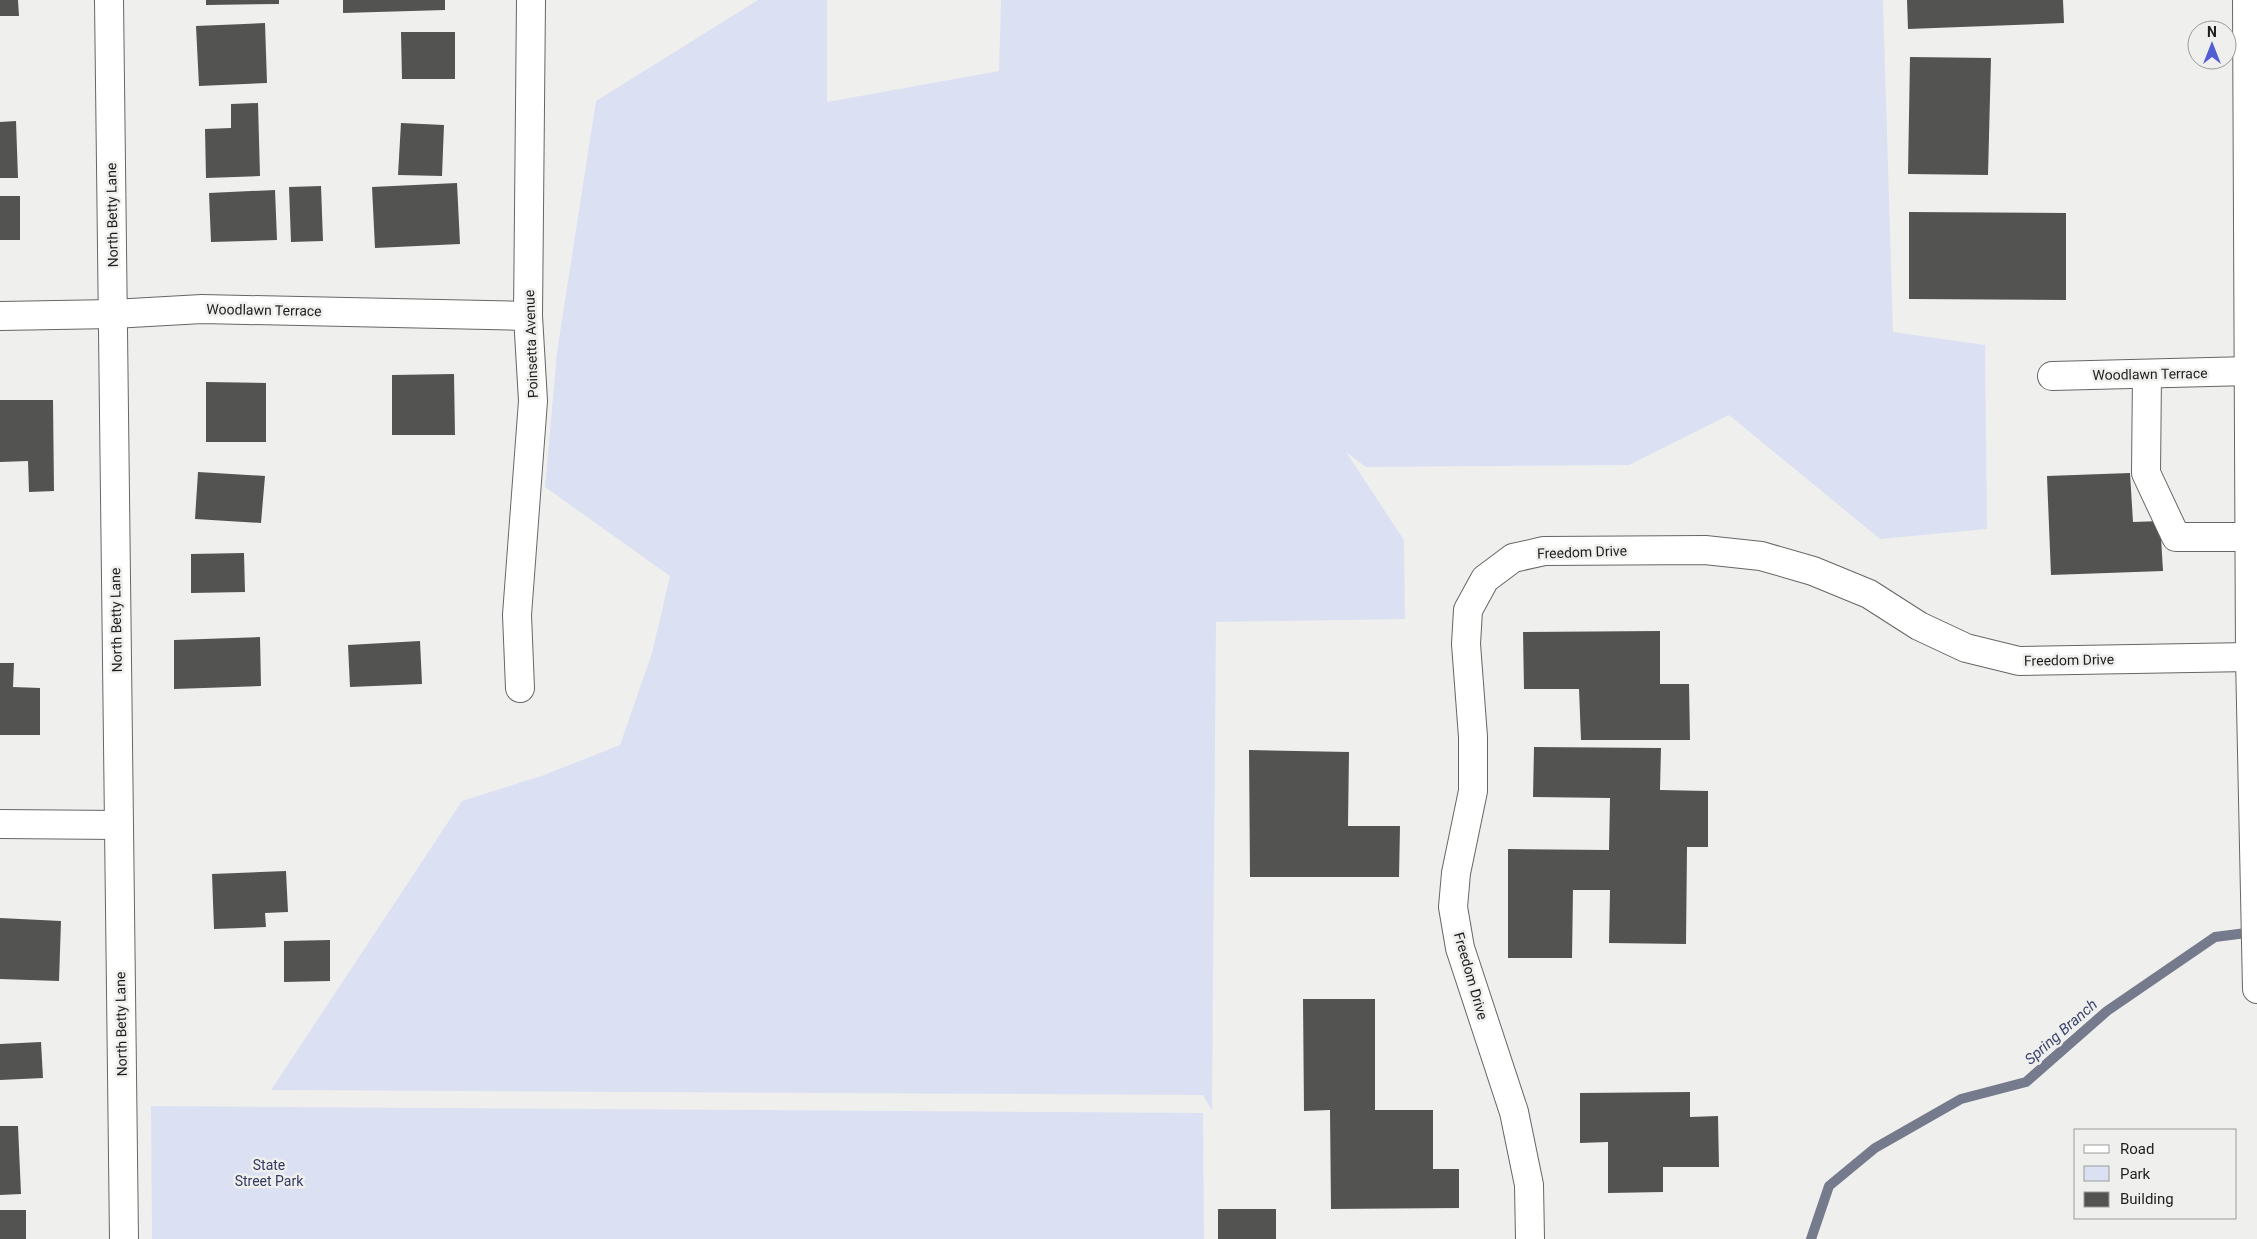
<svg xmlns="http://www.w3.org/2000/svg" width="2257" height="1239" font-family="Roboto,sans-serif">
  <rect width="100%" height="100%" fill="#eff0ed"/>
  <g fill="#dce0f3">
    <path d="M758 0H827V102L999 71 1001 0H1883L1893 332 1985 345 1987 529 1880 539 1729 415 1629 465 1366 467 1346 452 1404 540 1405 619 1216 622 1212 1111 1203 1095 271 1090 462 801 544 775 620 745 652 653 670 576 545 487 557 352 596 101Z"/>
    <path d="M151 1106 1203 1113 1204 1239H152Z"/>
  </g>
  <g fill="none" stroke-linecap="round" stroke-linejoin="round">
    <path stroke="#757a8d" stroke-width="10" d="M1811 1239 1829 1186 1875 1148 1961 1099 2026 1082 2107 1011 2215 937 2254 932"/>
  </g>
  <g fill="#535452">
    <path d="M0 0H18L19 16H0Z"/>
    <path d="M206 0H279V4L206 5Z"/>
    <path d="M343 0H445V10L343 13Z"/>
    <path d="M1907 0H2063L2064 23 1908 29Z"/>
    <path d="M265 23 267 83 199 86 196 26Z"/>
    <path d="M401 32H455V79H402Z"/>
    <path d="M1910 57 1991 58 1988 175 1908 174Z"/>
    <path d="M258 103 260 176 206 178 205 129 231 128V104Z"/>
    <path d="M16 121 18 178H0V122Z"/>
    <path d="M401 123 444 125 442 176 398 175Z"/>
    <path d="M457 183 460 244 375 248 372 187Z"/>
    <path d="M321 186 323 241 291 242 289 187Z"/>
    <path d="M275 190 277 240 211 242 209 193Z"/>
    <rect x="0" y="196" width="20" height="44"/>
    <path d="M1909 212 2066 213V300L1909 299Z"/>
    <path d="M454 374 455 435H392V375Z"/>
    <path d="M206 382 266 383V442H206Z"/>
    <path d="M0 400H53L54 491 29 492 28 461 0 462Z"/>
    <path d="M198 472 265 476 261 523 195 519Z"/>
    <path d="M2130 473 2133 522 2160 521 2163 571 2051 575 2047 476Z"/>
    <path d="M244 553 245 592 191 593V554Z"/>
    <path d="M1660 631V684H1689L1690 740H1581L1579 689H1524L1523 632Z"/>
    <path d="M260 637 261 686 174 689V640Z"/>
    <path d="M420 641 422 684 350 687 348 645Z"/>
    <path d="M0 663H14L13 687 40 688V735H0Z"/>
    <path d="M1534 747 1661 748 1660 790 1708 791V847H1687L1686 944 1609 943 1610 890H1573L1572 958H1508V849L1609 850 1610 798 1533 797Z"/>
    <path d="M1249 750 1349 752 1348 826H1400L1399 877H1250Z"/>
    <path d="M286 871 288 912 265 913 266 927 214 929 212 874Z"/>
    <path d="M0 918 61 921 59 981 0 979Z"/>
    <path d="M330 940V981L284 982V941Z"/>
    <path d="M1303 999H1375V1110H1433V1169H1459V1208L1331 1209 1330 1110 1304 1111Z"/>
    <path d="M41 1042 43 1078 0 1080V1044Z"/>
    <path d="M1690 1092V1117L1718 1116 1719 1167H1663V1192L1608 1193V1142L1580 1143V1093Z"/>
    <path d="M0 1126H18L21 1194 0 1195Z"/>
    <rect x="1218" y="1209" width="58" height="30"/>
    <rect x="0" y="1210" width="26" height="29"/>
  </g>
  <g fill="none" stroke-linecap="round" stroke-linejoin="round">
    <defs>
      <g id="minor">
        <path d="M109 0 124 1239"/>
        <path d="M2247 0 2250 657 2257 989"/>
        <path d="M0 316 113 314 202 309 528 316"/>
        <path d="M2147 374 2146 473 2176 537H2250"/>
        <path d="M2052 376 2249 371"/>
        <path d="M520 688 517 615 533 401 528 316 531 0"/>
        <path d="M0 824 118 825"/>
        <path d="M1530 1239 1529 1185 1514 1112 1460 948 1453 907 1456 873 1473 791V737L1466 644 1468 610 1485 579 1513 558 1544 551 1705 550 1761 556 1813 571 1869 594 1919 626 1966 648 2019 661 2250 657"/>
      </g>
    </defs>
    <use href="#minor" stroke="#666764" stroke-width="30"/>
    <use href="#minor" stroke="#fff" stroke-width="28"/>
  </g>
  <g text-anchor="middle" stroke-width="5" stroke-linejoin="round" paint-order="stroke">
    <g font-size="14" fill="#1e1e1d" stroke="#eff0ed">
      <text transform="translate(112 215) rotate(-91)" y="5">North Betty Lane</text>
      <text transform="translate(264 310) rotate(1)" y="5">Woodlawn Terrace</text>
      <text transform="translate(531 344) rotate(-92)" y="5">Poinsetta Avenue</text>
      <text transform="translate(2150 374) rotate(-1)" y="5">Woodlawn Terrace</text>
      <text transform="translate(1582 552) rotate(-2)" y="5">Freedom Drive</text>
      <text transform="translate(116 620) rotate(-91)" y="5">North Betty Lane</text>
      <text transform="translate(2069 660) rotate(-1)" y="5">Freedom Drive</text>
      <text transform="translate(1471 976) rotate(74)" y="5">Freedom Drive</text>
      <text transform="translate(121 1024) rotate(-91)" y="5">North Betty Lane</text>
    </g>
    <g font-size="14" fill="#333a63" stroke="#eff0ed">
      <text x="269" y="1170">State<tspan x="269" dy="16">Street Park</tspan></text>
    </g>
    <g font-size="15" font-style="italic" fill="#3d456f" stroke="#eff0ed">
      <text transform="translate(2061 1032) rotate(-41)" y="5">Spring Branch</text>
    </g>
  </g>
  <rect x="2074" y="1129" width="162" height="90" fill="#eff0ed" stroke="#9b9c9a"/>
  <rect x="2084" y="1145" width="25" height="8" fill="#ffffff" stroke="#9b9c9a"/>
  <text x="2120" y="1154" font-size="15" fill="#1e1e1d">Road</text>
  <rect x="2084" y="1166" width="25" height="15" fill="#dce0f3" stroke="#9b9c9a"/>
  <text x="2120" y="1179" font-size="15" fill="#1e1e1d">Park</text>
  <rect x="2084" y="1192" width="25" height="15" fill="#535452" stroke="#9b9c9a"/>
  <text x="2120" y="1204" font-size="15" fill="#1e1e1d">Building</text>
  <g transform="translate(2212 45)"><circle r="24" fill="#eff0ed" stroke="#9b9c9a"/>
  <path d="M0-4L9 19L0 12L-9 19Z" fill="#525cd3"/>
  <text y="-8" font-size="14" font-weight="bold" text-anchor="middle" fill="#1e1e1d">N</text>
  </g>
</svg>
